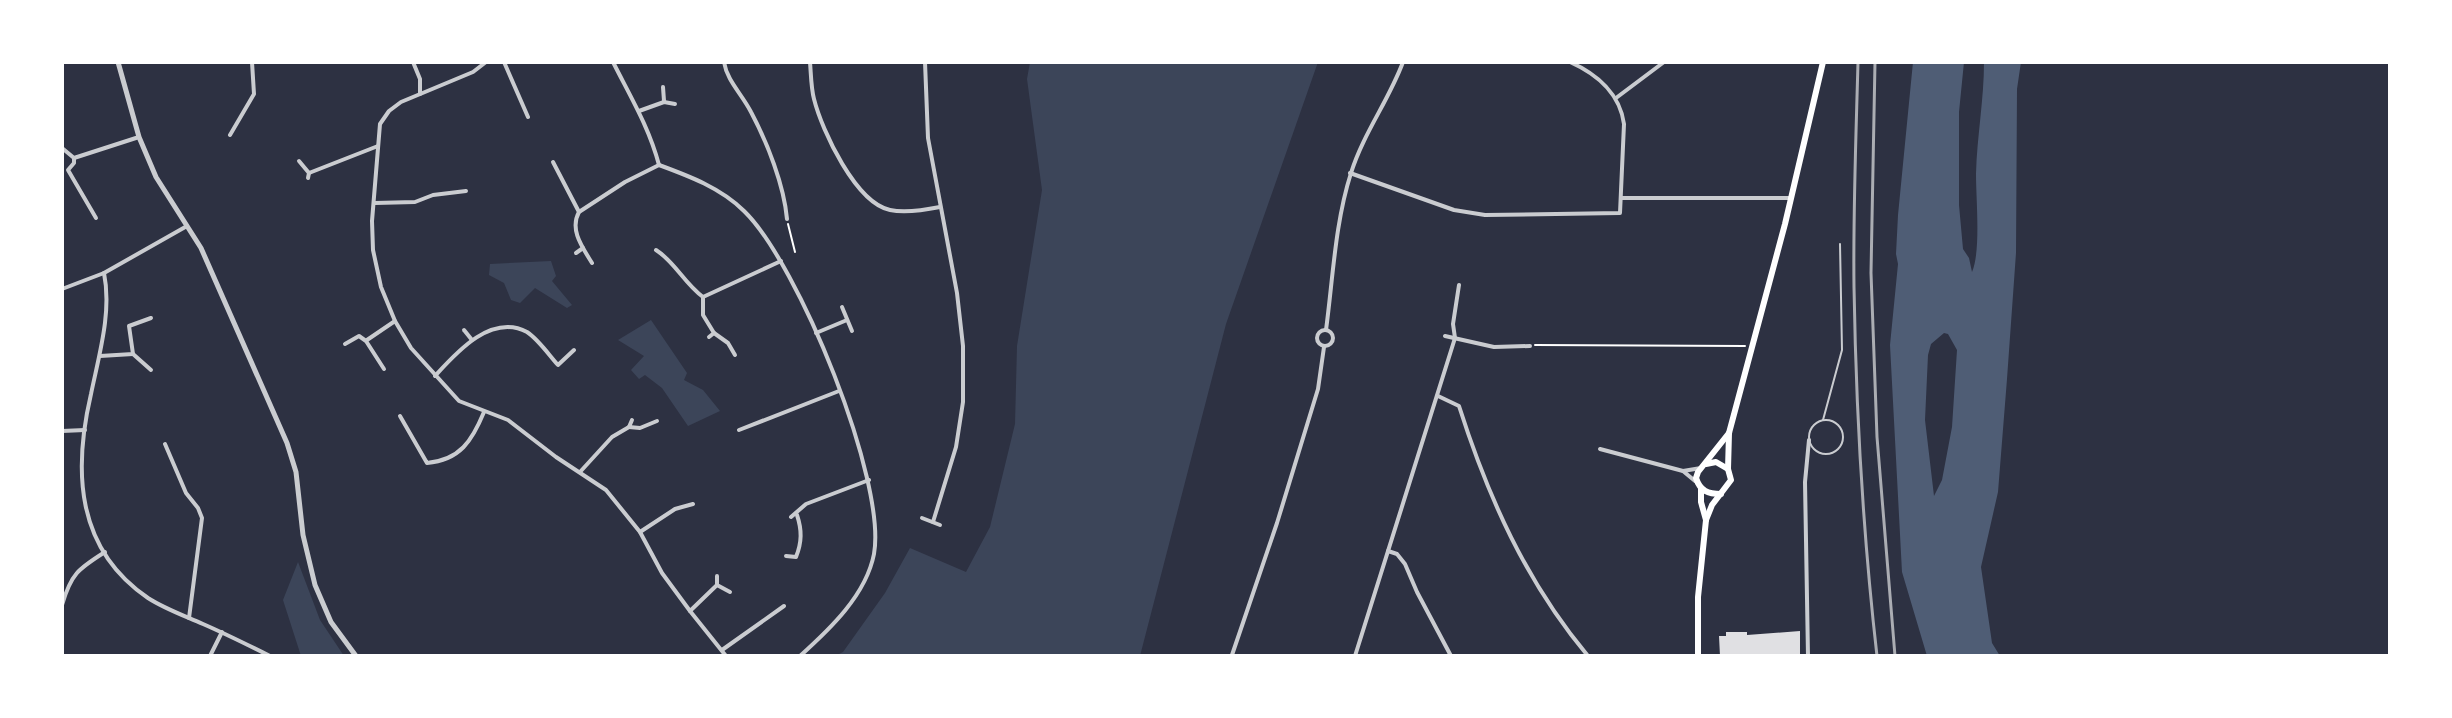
<svg xmlns="http://www.w3.org/2000/svg" width="2452" height="718" font-family="'Space Grotesk',sans-serif">
  <rect width="100%" height="100%" fill="#2d3142"/>
  <g fill="#3c4559">
    <path d="M1030 62H1318L1226 324 1140 656H835L843 652 885 593 910 548 966 572 990 527 1015 424 1017 346 1042 190 1027 79Z"/>
    <path d="M551 261 556 276 552 281 572 305 567 308 535 288 520 303 511 300 504 283 489 275 490 264Z"/>
    <path d="M651 320 687 373 684 380 703 390 720 411 688 426 662 388 645 375 639 379 631 370 644 356 618 340Z"/>
    <path d="M298 562 320 620 344 656H301L283 600Z"/>
  </g>
  <path fill="#4f5d75" fill-rule="evenodd" d="M1913 62H1964L1959 112V205L1963 249 1969 258 1972 272C1981 251 1976 200 1976 174 1977 136 1984 100 1984 62H2021L2017 89 2016 253 2007 379 1998 492 1981 567 1992 643 2000 656H1927L1902 572 1890 345 1898 264 1896 254 1898 215ZM1944 333 1948 334 1957 350 1952 427 1942 480 1934 496 1925 420 1928 355 1931 344Z"/>
  <path fill="#e0e0e3" d="M1800 631V656H1720L1719 636H1726V632H1747V635Z"/>
  <g fill="none" stroke-linecap="round" stroke-linejoin="round">
    <g stroke="#fff" stroke-width="2">
      <path d="M788 224 795 252"/>
      <path d="M1535 345 1745 346"/>
    </g>
    <g stroke="#caccd0" stroke-width="2">
      <path d="M1823 420 1842 350 1840 244"/>
      <circle cx="1826" cy="437" r="17"/>
    </g>
    <g stroke="#caccd0" stroke-width="4">
      <path d="M413 62 420 79V94"/>
      <path d="M486 62 473 72 401 102 389 111 380 124 372 221 373 250 381 287 395 321 411 348 459 401 508 420 556 457 606 490 640 532 662 573 690 611 726 656"/>
      <path d="M504 62 528 117"/>
      <path d="M613 62C630 96 649 127 659 165"/>
      <path d="M724 62C727 81 742 94 751 112 767 142 784 185 787 219"/>
      <path d="M810 62C811 74 811 88 814 99 822 131 856 203 890 210 905 213 925 210 940 207"/>
      <path d="M925 62 928 138 957 293 963 346V402L956 447 933 522"/>
      <path d="M663 87 664 101"/>
      <path d="M1616 98 1664 62"/>
      <path d="M639 111 664 102 675 104"/>
      <path d="M230 135 254 94 252 62"/>
      <path d="M62 148 74 158 139 137"/>
      <path d="M74 158V163L68 170 96 218"/>
      <path d="M299 161 309 173 308 178"/>
      <path d="M553 162 579 212"/>
      <path d="M659 165C689 176 721 188 744 211 798 263 887 481 874 554 866 595 830 629 800 656"/>
      <path d="M309 173 378 146"/>
      <path d="M1350 173 1454 210 1485 215 1620 213 1624 124C1620 94 1597 74 1570 62"/>
      <path d="M1622 198H1791"/>
      <path d="M375 203 415 202 433 195 466 191"/>
      <path d="M656 250C675 262 684 283 703 297"/>
      <path d="M576 253 583 248"/>
      <path d="M592 263C583 248 569 230 579 212L625 182 659 165"/>
      <path d="M104 273C112 312 99 355 91 394 73 471 76 549 148 598 165 609 185 616 203 624 226 634 248 645 270 656"/>
      <path d="M62 289 104 273 187 226"/>
      <path d="M842 307 852 331"/>
      <circle cx="1325" cy="338" r="8"/>
      <path d="M464 330 472 340"/>
      <path d="M1326 330C1333 278 1335 223 1351 173 1363 134 1389 100 1403 62"/>
      <path d="M714 333 703 315V297L781 261"/>
      <path d="M816 333 847 320"/>
      <path d="M1445 336 1494 347 1530 346"/>
      <path d="M709 337 714 333 728 343 735 355"/>
      <path d="M367 340 395 321"/>
      <path d="M345 344 359 336 366 341 384 369"/>
      <path d="M133 354 151 370"/>
      <path d="M100 356 133 354 129 326 151 318"/>
      <path d="M435 376C456 353 491 313 527 332 538 339 549 355 558 365L574 350"/>
      <path d="M1438 396 1459 406C1488 497 1526 582 1588 656"/>
      <path d="M400 416 427 463C460 460 472 441 484 412"/>
      <path d="M632 420 629 427 640 428 657 421"/>
      <path d="M739 430 839 391"/>
      <path d="M62 431 85 430"/>
      <path d="M165 444 186 493 198 508 202 518 189 618"/>
      <path d="M1600 449 1683 471 1695 481"/>
      <path d="M1683 471 1701 468"/>
      <path d="M580 472 612 437 629 427"/>
      <path d="M791 517 806 504 869 480"/>
      <path d="M922 518 940 525"/>
      <path d="M640 532 675 509 693 504"/>
      <path d="M1388 551 1397 554 1405 564 1417 592 1451 656"/>
      <path d="M786 556 796 557C802 542 802 530 797 515"/>
      <path d="M717 576V585L730 592"/>
      <path d="M62 605C71 574 78 569 105 552"/>
      <path d="M690 611 717 585"/>
      <path d="M722 650 784 606"/>
      <path d="M1232 655 1277 523 1318 389 1324 347"/>
      <path d="M210 656 222 632"/>
      <path d="M1224 656H1235"/>
      <path d="M1355 656 1455 338 1453 324 1459 285"/>
      <path d="M1808 656 1805 482 1809 440"/>
    </g>
    <path stroke="#caccd0" stroke-width="5" d="M118 62 139 137 156 177 201 248 287 443 296 472 303 535 315 585 331 622 356 656"/>
    <g stroke="#fff" stroke-width="6">
      <path d="M1706 464 1716 462 1728 469"/>
      <path d="M1701 489V502L1706 520"/>
      <path d="M1721 494C1708 494 1700 491 1696 478L1698 472 1729 433"/>
      <path d="M1698 656V597L1706 520 1712 505 1731 480 1728 469 1729 433 1785 224 1823 62"/>
    </g>
    <g stroke="#abadb3" stroke-width="3">
      <path d="M1858 62C1856 137 1853 212 1854 287 1856 410 1863 534 1877 656"/>
      <path d="M1875 62 1871 273 1877 437 1895 656"/>
    </g>
  </g>
  <rect width="2452" height="718" fill="none" stroke="#ffffff" stroke-width="128"/>
</svg>
